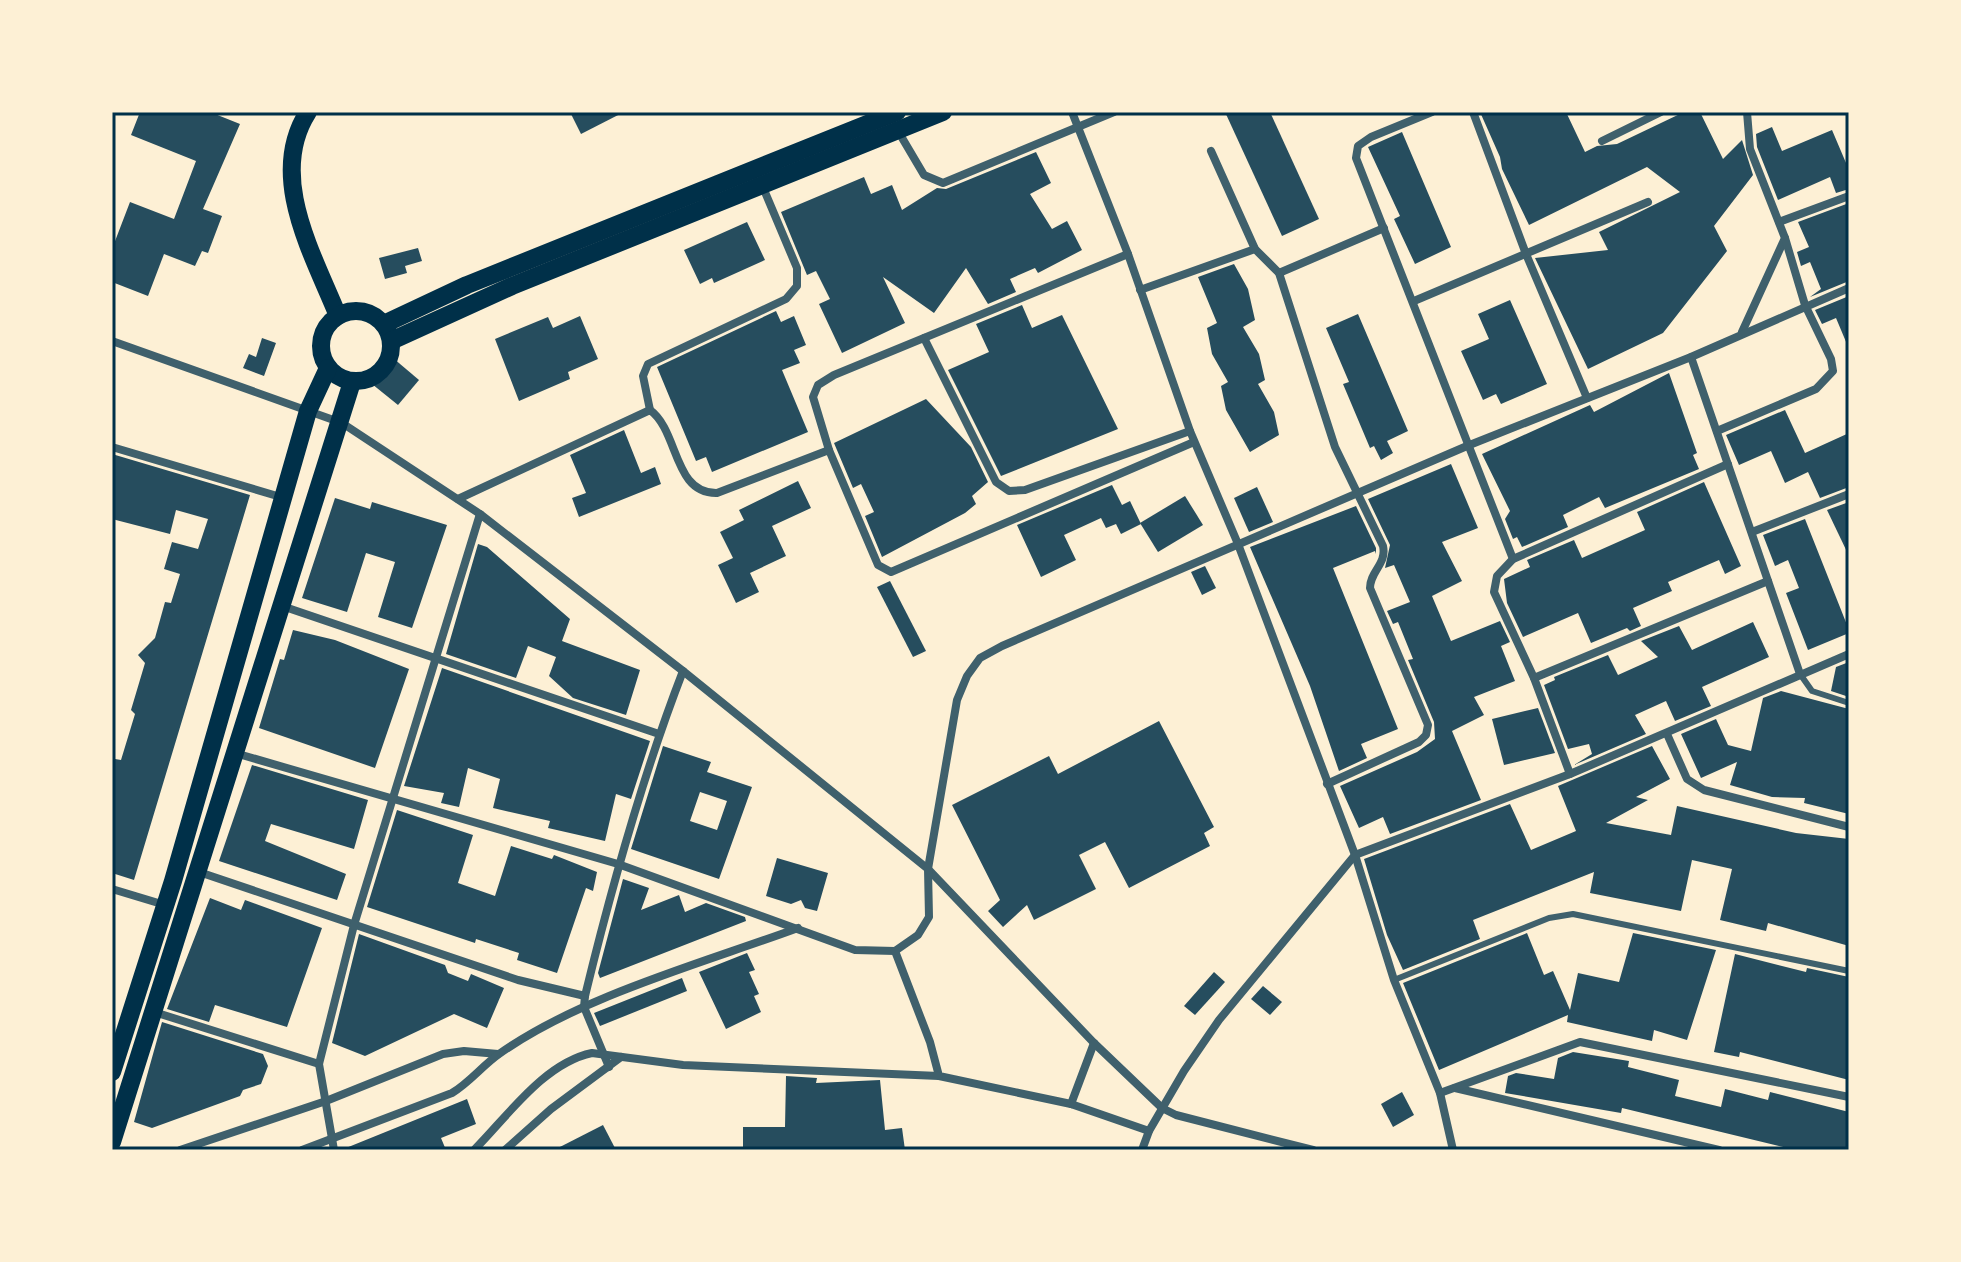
<svg xmlns="http://www.w3.org/2000/svg" width="1961" height="1262" font-family="'Work Sans',sans-serif">
  <rect width="100%" height="100%" fill="#fdf0d5"/>
  <g fill="#264d5e" fill-rule="evenodd">
    <path d="M140 112H210L240 124 203 209 222 216 208 253 202 251 195 266 164 254 148 296 112 282V249L130 202 174 219 196 161 131 135Z"/>
    <path d="M570 112H624L581 134Z"/>
    <path d="M1225 112H1270L1319 219 1282 236Z"/>
    <path d="M1480 112H1566L1585 152 1597 146 1617 144 1684 112H1700L1723 159 1742 140 1753 175 1714 226 1727 251 1663 333 1588 369 1535 258 1608 250 1599 232 1680 192 1647 167 1529 225 1502 169 1500 157Z"/>
    <path d="M1772 127 1782 151 1832 130 1849 170V189L1836 193 1830 177 1778 200 1757 147 1756 134Z"/>
    <path d="M1402 132 1451 247 1415 264 1394 219 1400 216 1368 147Z"/>
    <path d="M1036 152 1051 183 1030 194 1052 229 1067 221 1082 250 1038 273 1035 268 1010 279 1016 292 988 304 966 268 934 313 883 277 905 323 842 353 819 304 830 299 816 271 807 275 781 212 864 177 871 194 892 185 902 210 937 188 946 189Z"/>
    <path d="M1849 203V281L1810 297 1821 289 1810 262 1801 266 1797 252 1809 247 1798 222Z"/>
    <path d="M747 222 765 260 714 283 712 278 700 284 684 250Z"/>
    <path d="M418 248 422 261 405 266 407 273 385 279 379 258Z"/>
    <path d="M1234 264 1248 289 1255 320 1243 327 1259 354 1265 380 1258 384 1274 412 1279 435 1250 452 1226 410 1221 386 1228 382 1212 354 1207 328 1217 323 1198 277Z"/>
    <path d="M1849 296V349L1836 318 1822 324 1815 310Z"/>
    <path d="M1510 300 1547 384 1501 404 1496 394 1483 400 1461 351 1489 339 1478 314Z"/>
    <path d="M1022 305 1032 328 1062 315 1118 429 1001 476 948 370 989 352 976 324Z"/>
    <path d="M776 311 781 322 794 316 806 345 794 350 800 363 782 370 808 432 712 472 706 457 696 461 657 367Z"/>
    <path d="M1358 314 1408 431 1387 441 1393 453 1381 460 1374 446 1370 448 1343 384 1349 382 1326 328Z"/>
    <path d="M580 316 598 359 568 372 570 379 519 401 495 339 548 317 553 328Z"/>
    <path d="M262 338 276 343 264 376 243 368 249 354 256 357Z"/>
    <path d="M393 358 419 380 398 405 372 384Z"/>
    <path d="M1669 373 1697 453 1693 455 1699 469 1605 508 1599 497 1563 515 1568 527 1522 547 1517 537 1513 539 1505 519 1510 511 1482 454 1590 405 1594 412Z"/>
    <path d="M926 399 971 447 988 482 972 496 976 504 965 513 882 557 865 516 874 512 861 484 853 488 834 443Z"/>
    <path d="M1785 410 1805 453 1849 433V487L1820 498 1808 472 1785 483 1771 451 1739 465 1726 435Z"/>
    <path d="M624 430 641 473 655 467 661 484 579 517 572 498 586 493 570 455Z"/>
    <path d="M112 454 250 495 134 880 112 873V769L115 759 121 760 135 714 131 710 145 663 138 655 155 638 165 602 171 603 180 574 164 569 172 542 198 549 208 519 176 510 170 534 112 519Z"/>
    <path d="M1451 464 1478 528 1442 542 1462 581 1432 596 1451 641 1500 621 1510 642 1501 646 1515 681 1474 697 1484 715 1452 731 1481 800 1390 834 1383 817 1359 828 1340 786 1417 752 1435 739 1434 722 1408 660 1413 659 1398 622 1393 624 1387 611 1410 602 1394 565 1385 568 1390 545 1368 499Z"/>
    <path d="M798 481 811 508 772 526 786 556 750 573 759 592 736 603 718 565 733 558 720 532 744 520 739 510Z"/>
    <path d="M1704 482 1741 566 1725 574 1719 560 1668 582 1672 591 1633 608 1641 626 1630 631 1627 628 1591 643 1578 613 1523 637 1507 603 1504 579 1530 567 1527 560 1574 540 1582 558 1645 530 1637 512Z"/>
    <path d="M1112 485 1122 505 1130 501 1141 524 1121 534 1116 524 1106 528 1101 518 1064 535 1076 560 1041 577 1017 525Z"/>
    <path d="M1257 487 1273 522 1249 532 1234 498Z"/>
    <path d="M1185 496 1203 525 1158 552 1140 523Z"/>
    <path d="M335 498 370 509 372 502 447 525 412 628 378 617 395 562 366 553 347 612 302 598Z"/>
    <path d="M1849 502V556L1827 510Z"/>
    <path d="M1356 506 1376 548V554L1375 551 1333 568 1398 729 1361 744 1367 758 1339 771 1310 686 1250 547Z"/>
    <path d="M1805 519 1849 630V633L1808 650 1786 593 1799 588 1788 560 1775 566 1763 535Z"/>
    <path d="M478 544 487 547 570 619 562 641 640 670 626 715 573 698 549 676 556 657 528 646 516 678 446 654Z"/>
    <path d="M1205 566 1216 588 1202 595 1191 572Z"/>
    <path d="M890 581 926 651 913 657 877 587Z"/>
    <path d="M1753 622 1769 657 1702 687 1711 706 1675 721 1666 701 1635 715 1646 734 1574 765 1592 754 1589 744 1568 749 1544 685 1555 680 1554 677 1608 655 1618 675 1658 657 1641 641 1679 626 1692 650Z"/>
    <path d="M293 630 335 640 409 669 375 768 259 728 280 659 284 660Z"/>
    <path d="M1849 662V697L1831 691 1836 667Z"/>
    <path d="M442 668 650 741 631 799 616 794 605 841 548 828 550 821 493 808 500 779 468 768 459 807 441 803 444 793 404 786Z"/>
    <path d="M1781 691 1849 709V814L1804 803 1805 798 1772 797 1730 785 1737 762 1701 778 1681 734 1716 719 1728 745 1751 751 1763 698Z"/>
    <path d="M1538 708 1555 753 1504 765 1492 719Z"/>
    <path d="M1159 721 1214 827 1204 833 1210 846 1129 888 1105 842 1079 855 1096 889 1034 920 1027 905 1003 927 988 911 1000 900 952 805 1049 756 1058 774Z"/>
    <path d="M663 746 711 762 707 772 752 787 719 879 631 849ZM700 792 727 801 717 830 690 821Z"/>
    <path d="M1652 746 1670 779 1636 797 1648 800 1606 823 1671 835 1677 806 1796 833 1849 839V946L1768 923 1766 931 1720 920 1732 869 1692 860 1681 911 1590 893 1594 872 1473 920 1480 939 1403 970 1387 935 1364 859 1510 804 1531 850 1576 831 1558 786Z"/>
    <path d="M252 765 368 800 354 849 271 824 265 841 346 874 337 900 219 861Z"/>
    <path d="M397 810 473 835 458 883 495 896 511 846 552 859 554 855 597 872 593 891 586 888 557 973 517 960 519 953 476 939 475 943 367 907Z"/>
    <path d="M777 858 828 873 817 911 805 908 801 900 791 904 766 896Z"/>
    <path d="M623 879 649 888 641 910 679 895 685 912 706 903 745 917 746 921 600 978 598 973Z"/>
    <path d="M210 898 241 910 245 900 322 928 287 1027 215 1005 209 1022 167 1009Z"/>
    <path d="M1527 933 1544 975 1553 971 1570 1010 1578 973 1619 982 1633 933 1716 950 1687 1040 1654 1030 1652 1041 1567 1022 1568 1015 1439 1070 1403 983Z"/>
    <path d="M359 934 445 965 448 973 468 981 471 974 504 988 487 1028 454 1014 365 1056 332 1043Z"/>
    <path d="M747 953 755 970 749 972 759 994 754 996 761 1012 726 1029 699 972Z"/>
    <path d="M1735 954 1806 972 1807 968 1849 977V1080L1740 1052 1739 1057 1714 1052Z"/>
    <path d="M1214 972 1225 982 1195 1015 1184 1006Z"/>
    <path d="M682 978 687 991 600 1026 594 1013Z"/>
    <path d="M1263 986 1282 1002 1270 1015 1251 999Z"/>
    <path d="M162 1022 263 1054 268 1066 261 1084 243 1090 240 1096 152 1128 134 1122Z"/>
    <path d="M1573 1052 1629 1061 1628 1067 1679 1080 1675 1096 1721 1107 1725 1089 1768 1100 1770 1092 1849 1112V1150H1796L1622 1108 1621 1113 1505 1093 1508 1076 1516 1073 1554 1079 1558 1058Z"/>
    <path d="M786 1076 817 1078 816 1083 880 1080 885 1130 902 1128 905 1150H743V1127H785Z"/>
    <path d="M1402 1092 1414 1115 1393 1127 1381 1104Z"/>
    <path d="M467 1099 476 1124 441 1138 446 1150H341Z"/>
    <path d="M603 1125 616 1150H554Z"/>
  </g>
  <g fill="none" stroke-linecap="round" stroke-linejoin="round">
    <g stroke="#3f606c" stroke-width="6">
      <path d="M1800 674 1812 691 1849 703"/>
      <path d="M1394 980 1549 918 1573 914 1849 971"/>
    </g>
    <g stroke="#3f606c" stroke-width="8">
      <path d="M1072 112 1128 254 1190 431 1238 544 1355 855 1394 980 1440 1093 1453 1150"/>
      <path d="M1432 112 1371 137 1358 146 1356 158 1513 559"/>
      <path d="M1473 112 1526 254 1587 398"/>
      <path d="M898 131 924 175 943 183 1114 112"/>
      <path d="M1602 141 1661 112"/>
      <path d="M1211 151 1255 249 1279 273 1335 447 1383 546C1387 564 1370 571 1370 588L1428 725 1426 735 1419 742 1327 784"/>
      <path d="M1779 222 1849 196"/>
      <path d="M1279 273 1384 228"/>
      <path d="M1140 290 1255 249"/>
      <path d="M1414 301 1648 202"/>
      <path d="M1742 332 1785 238 1750 149 1747 112"/>
      <path d="M924 338 996 482 1009 491 1025 490 1190 431"/>
      <path d="M112 341 342 423 480 514 683 671 928 869 1094 1043 1162 1108 1176 1115 1313 1150"/>
      <path d="M1691 357 1800 674"/>
      <path d="M650 410 643 376 648 364 786 299 797 286V268L762 185"/>
      <path d="M1717 431 1816 389 1833 371 1831 359 1805 305 1785 238"/>
      <path d="M112 447 284 498"/>
      <path d="M829 450 813 397 818 385 834 375 1128 254"/>
      <path d="M458 499 650 410C679 431 673 494 717 493L829 450 878 565 891 572 1194 442"/>
      <path d="M1752 532 1849 494"/>
      <path d="M282 606 659 734"/>
      <path d="M1534 678 1768 581"/>
      <path d="M1667 734 1687 779 1704 790 1849 827"/>
      <path d="M235 753 618 864 855 950 895 951 918 935 929 917 928 869 957 700 967 676 980 658 1002 646 1467 446 1691 357 1849 288"/>
      <path d="M1570 774 1534 678 1494 592 1497 576 1513 559 1728 464"/>
      <path d="M199 872 518 980 585 996"/>
      <path d="M112 889 165 905"/>
      <path d="M895 951 930 1042 939 1076 1071 1104 1149 1131"/>
      <path d="M151 1011 319 1064"/>
      <path d="M609 1067 584 1007 585 996C612 885 642 777 683 671"/>
      <path d="M1455 1088 1719 1150"/>
      <path d="M1440 1093 1580 1042 1849 1097"/>
      <path d="M1071 1104 1094 1043"/>
      <path d="M180 1150 326 1101 443 1054 464 1051 498 1054"/>
      <path d="M302 1150 452 1093C470 1082 482 1066 499 1054 581 996 703 963 798 928"/>
      <path d="M334 1150 319 1064 354 925 480 514"/>
      <path d="M474 1150C507 1117 544 1063 592 1053L683 1065 939 1076"/>
      <path d="M505 1150 551 1109 621 1057"/>
      <path d="M1142 1150 1149 1131 1184 1071 1219 1020 1355 855 1570 774 1849 654"/>
    </g>
    <g stroke="#003049" stroke-width="18">
      <path d="M308 112C267 176 313 254 338 316"/>
      <circle cx="356" cy="346" r="35"/>
      <path d="M384 324 467 285 897 112"/>
      <path d="M391 341 512 286 943 112"/>
      <path d="M112 1072 173 881 308 411 328 368"/>
      <path d="M112 1142 352 382"/>
    </g>
  </g>
  <rect width="1961" height="1262" fill="none" stroke="#fdf0d5" stroke-width="228"/>
  <rect x="114" y="114" width="1733" height="1034" fill="none" stroke="#003049" stroke-width="3"/>
</svg>
